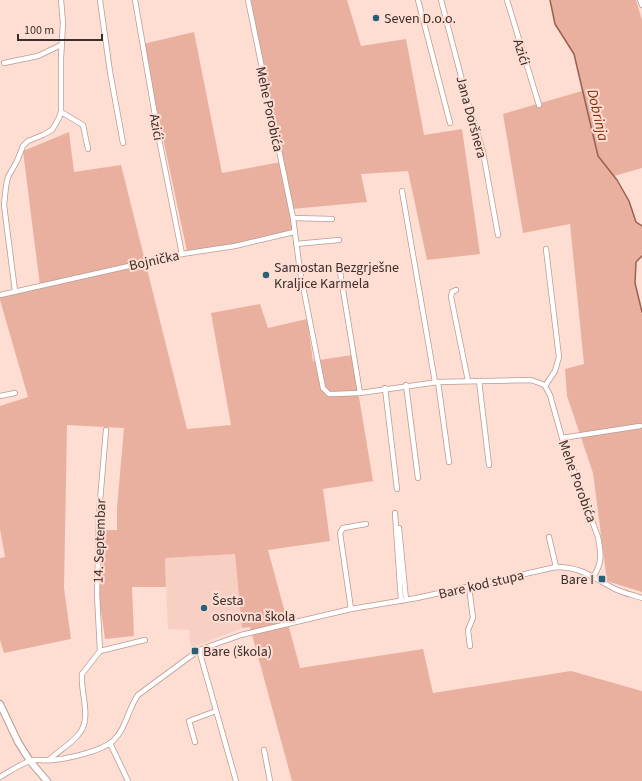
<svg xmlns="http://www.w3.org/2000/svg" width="642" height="781" font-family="'Source Sans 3',sans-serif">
  <rect width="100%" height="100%" fill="#feddd3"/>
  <path fill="#f7cfc3" d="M235 554 242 628 191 648 189 630 168 629 165 558Z"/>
  <g fill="#eab09f">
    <path d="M251 0H347L361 46 406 39 424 135 462 129 480 254 427 260 408 171 361 174 367 202 292 209 294 233 188 256 143 44 194 32 222 173 281 162Z"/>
    <path d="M550 0H636L642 20V168L614 176 629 201 636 222 642 226V256L636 262 635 283 642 312V592L607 581 593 473 567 396 565 369 584 364 570 224 523 233 503 114 582 91 574 54 555 24Z"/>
    <path d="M69 132 74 172 121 165 187 429 231 425 211 313 260 304 268 328 307 319 313 361 352 355 373 481 323 489 330 541 268 550 300 668 423 649 433 693 571 671 642 691V781H292L250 627 242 628 235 554 165 558 166 587H132L134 636 105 639 99 597 102 530H117V508L124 428 67 425 64 588 71 639 4 653 0 640V558L5 557 0 529V406L28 397 0 300V294L40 286 23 151Z"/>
  </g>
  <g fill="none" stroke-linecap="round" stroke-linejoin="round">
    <g stroke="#9b6050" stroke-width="1.5">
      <path d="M550 0 555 24 574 54 598 156 617 180 629 201 636 222 642 226"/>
      <path d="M642 256 636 262 635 283 642 312"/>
    </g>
    <defs>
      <g id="street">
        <path d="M100 0 110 72 123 143"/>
        <path d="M135 0 160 144 182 254"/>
        <path d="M248 0 293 218 300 271 323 388 329 394H334L360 393 438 382 531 380 542 384 545 386 550 395 562 438 598 537C601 552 603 563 593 577"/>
        <path d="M418 0 450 123"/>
        <path d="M441 0 468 103 483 152 498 235"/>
        <path d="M507 0 539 105"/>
        <path d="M640 0 642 5"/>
        <path d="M4 63 38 56 61 45"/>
        <path d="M61 112 83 125 88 149"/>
        <path d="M402 191 435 382"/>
        <path d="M293 218 332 219"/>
        <path d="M296 244 339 240"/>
        <path d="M340 272 360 393"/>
        <path d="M456 290 452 292 451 297 468 381"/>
        <path d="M15 291 4 205 6 186 8 177 17 161 23 146 28 141 43 135 52 130 59 118 61 112V58L63 23 61 0"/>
        <path d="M0 295 182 254 235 246 294 232"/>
        <path d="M479 381 489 465"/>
        <path d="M438 382 449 462"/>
        <path d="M406 385 418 478"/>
        <path d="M545 386 555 371 559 357 546 249"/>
        <path d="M385 388 397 489"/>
        <path d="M0 396 15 393"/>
        <path d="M562 438 640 426"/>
        <path d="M395 513 401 601"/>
        <path d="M399 528 406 600"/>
        <path d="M549 537 556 567"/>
        <path d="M469 587 473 618 468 630 470 646"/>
        <path d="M351 609 340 533 343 528 366 524"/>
        <path d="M199 650 236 781"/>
        <path d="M100 651 145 640"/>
        <path d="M195 742 189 721 216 711"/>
        <path d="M110 743 128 781"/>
        <path d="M264 750 270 781"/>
        <path d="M49 760C58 751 70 745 78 735 93 719 80 693 82 674L100 651 97 594 99 513 106 430"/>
        <path d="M0 777C9 772 20 764 30 761 37 759 45 761 52 760 67 759 102 751 113 741 126 729 128 709 138 695L199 650 241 635 351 609 417 598 556 567C583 567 593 578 615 589 623 593 633 595 642 598"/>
      </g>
      <path id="secondary" d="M0 704 18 742 30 761 47 781"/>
    </defs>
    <use href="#street" stroke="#ba9b92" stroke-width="6"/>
    <use href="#secondary" stroke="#ba9b92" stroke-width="8"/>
    <use href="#street" stroke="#fff" stroke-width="4.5"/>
    <use href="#secondary" stroke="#fff" stroke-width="6"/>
  </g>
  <g fill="#276079" stroke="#feddd3" stroke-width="1.5">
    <circle cx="376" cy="18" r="4"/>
    <circle cx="266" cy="275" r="4"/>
    <rect x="598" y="575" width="8" height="8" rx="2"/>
    <circle cx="204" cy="608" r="4"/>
    <rect x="191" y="647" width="8" height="8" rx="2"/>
  </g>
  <g text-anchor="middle" stroke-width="4" stroke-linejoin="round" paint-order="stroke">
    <g font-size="14" fill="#3a2e2a" stroke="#feddd3" text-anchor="start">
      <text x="384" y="23">Seven D.o.o.</text>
      <text x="274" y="272">Samostan Bezgrješne<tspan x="274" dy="16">Kraljice Karmela</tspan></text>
      <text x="594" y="584" text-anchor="end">Bare I</text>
      <text x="212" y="605">Šesta<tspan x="212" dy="16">osnovna škola</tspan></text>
      <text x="203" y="656">Bare (škola)</text>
    </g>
    <g font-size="14" fill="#3a2e2a" stroke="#feddd3">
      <text transform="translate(522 52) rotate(73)" y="5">Azići</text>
      <text transform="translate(270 109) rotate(78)" y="5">Mehe Porobića</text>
      <text transform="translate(472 117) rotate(75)" y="5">Jana Doršnera</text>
      <text transform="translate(157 127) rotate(80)" y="5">Azići</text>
      <text transform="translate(154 260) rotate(-12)" y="5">Bojnička</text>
      <text transform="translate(578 481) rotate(70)" y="5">Mehe Porobića</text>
      <text transform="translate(99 541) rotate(-88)" y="5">14. Septembar</text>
      <text transform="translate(481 584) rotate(-13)" y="5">Bare kod stupa</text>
    </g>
    <g font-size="15" font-style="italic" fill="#882a0a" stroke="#feddd3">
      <text transform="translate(598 115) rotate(77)" y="5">Dobrinja</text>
    </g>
  </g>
  <path d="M18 34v6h84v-6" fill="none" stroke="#3a2e2a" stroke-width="2"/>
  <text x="24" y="34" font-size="12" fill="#3a2e2a" stroke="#feddd3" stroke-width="3" paint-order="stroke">100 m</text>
</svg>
